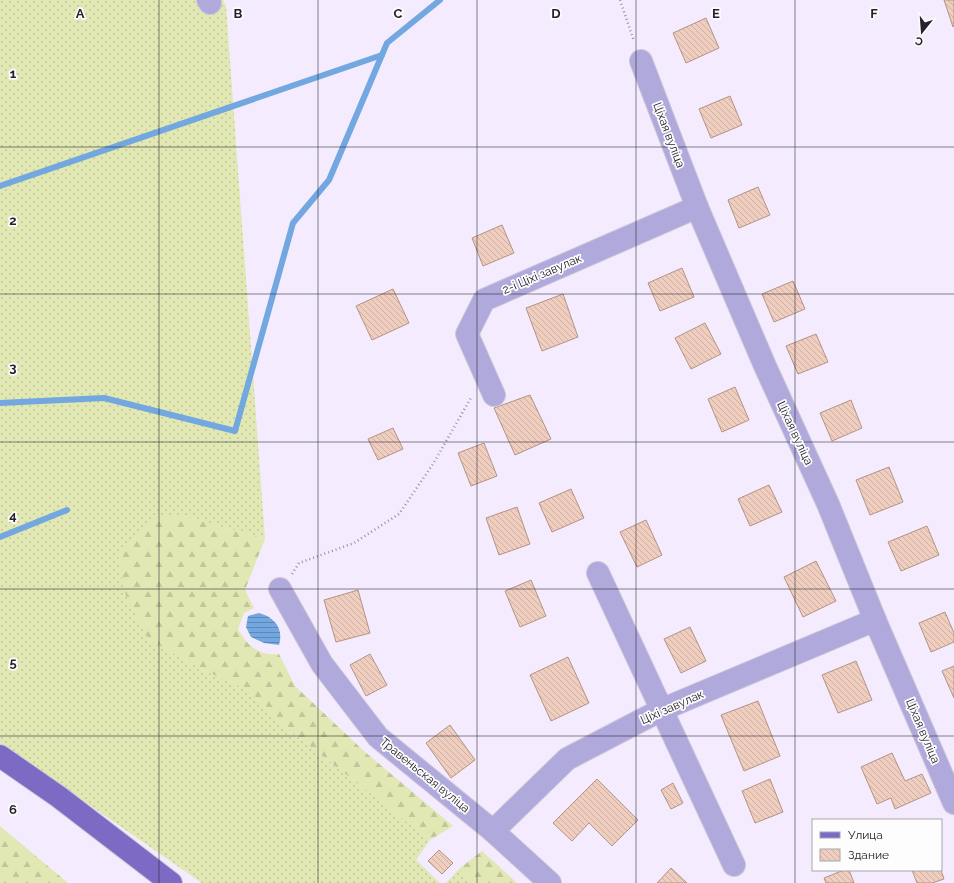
<svg xmlns="http://www.w3.org/2000/svg" width="954" height="883" font-family="Raleway,sans-serif">
  <defs>
    <pattern id="grass-dots" width="8" height="8" patternUnits="userSpaceOnUse"><rect width="8" height="8" fill="#e1e8b3"/><path d="M2 2h.1M6 6h.1" fill="none" stroke="#c1c79a" stroke-width="1.8" stroke-linecap="round"/></pattern>
    <pattern id="forest-firs" width="22" height="20" patternUnits="userSpaceOnUse"><rect width="22" height="20" fill="#e1e8b3"/><path d="M5 1l3.5 6h-7zM16 11l3.5 6h-7z" fill="#c1c79a"/></pattern>
    <pattern id="water-rules" width="6" height="5" patternUnits="userSpaceOnUse"><rect width="6" height="5" fill="#73a7df"/><path d="M0 2.5h6" fill="none" stroke="#5e88b5"/></pattern>
    <pattern id="building-back-hatch" width="6" height="6" patternUnits="userSpaceOnUse"><rect width="6" height="6" fill="#f0cebf"/><path d="M-1 5l2 2M0 0l6 6M5-1l2 2" fill="none" stroke="#ceb1a4"/></pattern>
  </defs>
  <rect width="100%" height="100%" fill="#f4ecfe"/>
  <g fill="url(#grass-dots)">
    <path d="M0 0H223L226 6 265 539 184 516 148 639 205 671 249 690 283 725 430 840 416 860 440 883H202L0 743Z"/>
    <path d="M460 868 473 883H446Z"/>
  </g>
  <g fill="url(#forest-firs)">
    <path d="M184 516 265 539 245 590 254 608 244 613 238 629C247 645 258 656 279 654L295 686 365 752 453 826 430 840 283 725 249 690 205 671 148 639 126 596 118 556 155 518Z"/>
    <path d="M0 826 68 883H0Z"/>
    <path d="M482 851 517 883H473L460 868Z"/>
  </g>
  <path fill="url(#water-rules)" d="M259 613C274 617 284 628 279 645L264 643 251 637 246 627 248 616Z"/>
  <g fill="none" stroke-linecap="round" stroke-linejoin="round">
    <g stroke="#73a7df" stroke-width="6">
      <path d="M0 186 382 55"/>
      <path d="M0 403 104 398 235 431 293 223 329 180 387 43 440 0"/>
      <path d="M0 537 67 510"/>
    </g>
  </g>
  <g fill="url(#building-back-hatch)" stroke="#b39385">
    <path d="M944 0H954V26L953 27Z"/>
    <path d="M706 18 719 48 686 63 673 33Z"/>
    <path d="M730 96 742 125 711 138 699 109Z"/>
    <path d="M758 187 770 215 739 228 728 200Z"/>
    <path d="M502 225 514 253 483 266 472 238Z"/>
    <path d="M682 268 694 297 660 311 648 283Z"/>
    <path d="M793 281 805 309 774 322 762 294Z"/>
    <path d="M393 289 409 323 372 340 356 306Z"/>
    <path d="M563 294 578 337 542 351 526 308Z"/>
    <path d="M705 323 721 354 691 369 675 338Z"/>
    <path d="M816 334 828 362 798 374 786 346Z"/>
    <path d="M735 387 749 420 722 432 708 399Z"/>
    <path d="M530 395 551 439 515 455 494 408Z"/>
    <path d="M851 400 862 428 832 441 820 413Z"/>
    <path d="M393 428 403 449 378 460 368 439Z"/>
    <path d="M484 443 497 476 471 486 458 453Z"/>
    <path d="M889 467 903 502 870 515 856 480Z"/>
    <path d="M769 485 782 512 750 526 738 499Z"/>
    <path d="M571 489 584 518 552 532 539 503Z"/>
    <path d="M517 507 530 544 499 555 486 518Z"/>
    <path d="M646 520 662 555 637 567 620 532Z"/>
    <path d="M927 526 939 555 901 571 888 542Z"/>
    <path d="M816 561 836 601 803 617 784 577Z"/>
    <path d="M531 580 546 616 520 627 505 591Z"/>
    <path d="M358 590 370 633 336 642 324 600Z"/>
    <path d="M945 612 954 633V642L931 652 919 623Z"/>
    <path d="M690 627 706 661 681 673 664 639Z"/>
    <path d="M370 654 387 685 366 696 350 665Z"/>
    <path d="M568 657 589 703 551 721 530 675Z"/>
    <path d="M856 661 872 700 838 713 822 675Z"/>
    <path d="M954 666V698L942 671Z"/>
    <path d="M758 701 780 756 744 771 721 715Z"/>
    <path d="M450 725 475 760 451 778 426 743Z"/>
    <path d="M892 753 905 781 922 774 931 793 895 809 891 798 877 804 861 767Z"/>
    <path d="M597 779 638 820 612 846 589 823 572 841 553 823Z"/>
    <path d="M770 779 783 812 755 823 742 791Z"/>
    <path d="M673 783 683 803 671 809 661 790Z"/>
    <path d="M439 850 453 863 442 874 428 861Z"/>
    <path d="M671 868 687 883H657Z"/>
    <path d="M844 870H849L854 883H826L824 878Z"/>
    <path d="M912 870H941L944 879 932 883H917Z"/>
  </g>
  <g fill="none" stroke-linecap="round" stroke-linejoin="round">
    <defs>
      <g id="minor">
        <path d="M208 0 210 3"/>
        <path d="M641 61 697 207 765 366 828 504 875 620 954 803"/>
        <path d="M494 395 467 334 484 300 697 207"/>
        <path d="M598 573 734 865"/>
        <path d="M280 589 322 664 378 737 493 831 550 883"/>
        <path d="M493 831 567 759 661 710 875 620"/>
      </g>
      <path id="major" d="M0 756 59 797 171 883"/>
    </defs>
    <use href="#minor" stroke="#cfc7d8" stroke-width="24"/>
    <use href="#major" stroke="#cfc7d8" stroke-width="24"/>
    <g stroke="#9992a1" stroke-width="2.5" stroke-dasharray="1 3" stroke-linecap="butt">
      <path d="M620 0 634 41"/>
      <path d="M292 574 299 563 354 543 399 514 433 464 472 396"/>
    </g>
    <use href="#minor" stroke="#b0a9db" stroke-width="22"/>
    <use href="#major" stroke="#7c6ac4" stroke-width="22"/>
  </g>
  <path fill="none" stroke="#27212c" stroke-width="1" stroke-opacity="0.55" d="M159 0V883M318 0V883M477 0V883M636 0V883M795 0V883M0 147H954M0 294H954M0 442H954M0 589H954M0 736H954"/>
  <g text-anchor="middle" stroke-width="3.5" stroke-linejoin="round" paint-order="stroke">
    <g font-size="12" fill="#27212c" stroke="#fdfdfd">
      <text transform="translate(669 135) rotate(69)" y="4">Ціхая вуліца</text>
      <text transform="translate(542 274) rotate(-23)" y="4">2-і Ціхі завулак</text>
      <text transform="translate(795 433) rotate(65)" y="4">Ціхая вуліца</text>
      <text transform="translate(672 707) rotate(-24)" y="4">Ціхі завулак</text>
      <text transform="translate(923 731) rotate(67)" y="4">Ціхая вуліца</text>
      <text transform="translate(425 775) rotate(39)" y="4">Травеньская вуліца</text>
    </g>
  </g>
  <g font-size="13" text-anchor="middle" font-weight="bold" fill="#27212c" stroke="#fdfdfd" stroke-width="3.5" stroke-linejoin="round" paint-order="stroke">
    <text x="80" y="18">A</text>
    <text x="238" y="18">B</text>
    <text x="398" y="18">C</text>
    <text x="556" y="18">D</text>
    <text x="716" y="18">E</text>
    <text x="874" y="18">F</text>
    <text x="13" y="78">1</text>
    <text x="13" y="225">2</text>
    <text x="13" y="372">3</text>
    <text x="13" y="520">4</text>
    <text x="13" y="667">5</text>
    <text x="13" y="814">6</text>
  </g>
  <rect x="812" y="819" width="130" height="52" fill="#fdfdfd" stroke="#a7a5a9"/>
  <rect x="820" y="832" width="20" height="6" fill="#7c6ac4" stroke="#a7a5a9"/>
  <text x="848" y="839" font-size="12" fill="#27212c">Улица</text>
  <rect x="820" y="849" width="20" height="12" fill="url(#building-back-hatch)" stroke="#a7a5a9"/>
  <text x="848" y="859" font-size="12" fill="#27212c">Здание</text>
  <g transform="translate(922 32) rotate(197)" stroke="#fdfdfd" stroke-width="3" paint-order="stroke">
  <path d="M0-3L7 15L0 10L-7 15Z" fill="#27212c"/>
  <text y="-6" font-size="11" font-weight="bold" text-anchor="middle" fill="#27212c">С</text>
  </g>
</svg>
